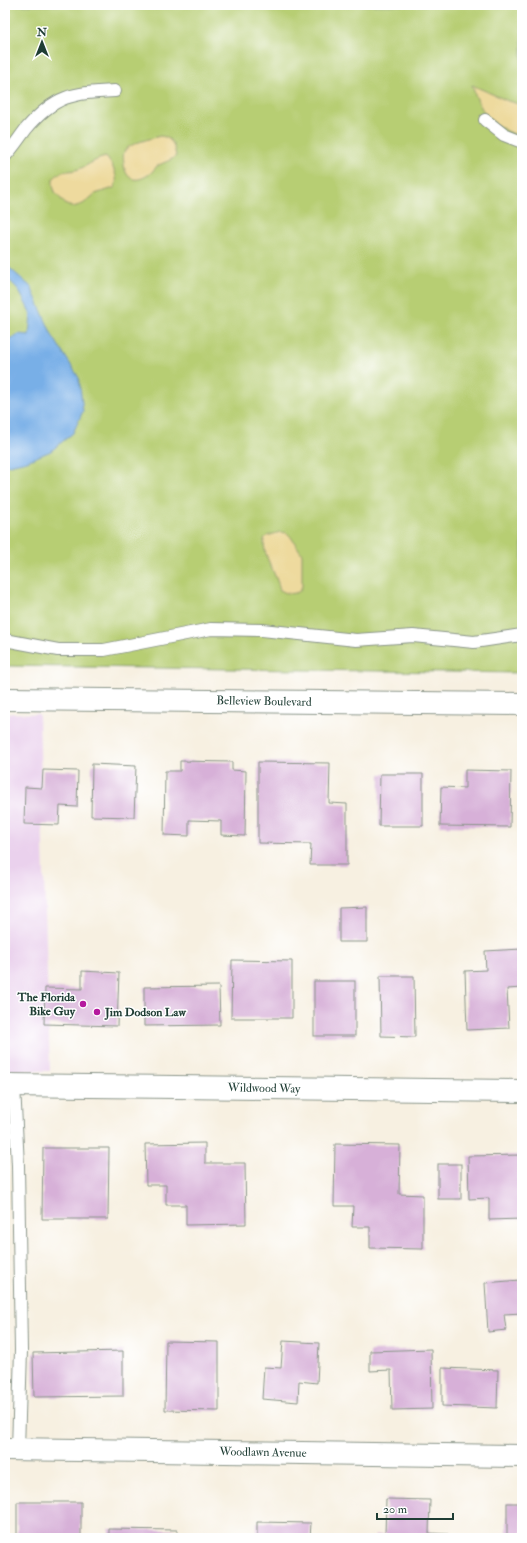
<svg xmlns="http://www.w3.org/2000/svg" width="527" height="1543" font-family="'IM FELL Double Pica',serif">
  <rect width="100%" height="100%" fill="#fff"/>
  <filter id="ink" filterUnits="userSpaceOnUse"><feTurbulence type="fractalNoise" baseFrequency=".025" numOctaves="2"/><feDisplacementMap in="SourceGraphic" scale="8" xChannelSelector="R" yChannelSelector="G"/><feConvolveMatrix kernelMatrix="1 2 1 2 8 2 1 2 1" color-interpolation-filters="sRGB"/></filter>
  <filter id="wash" filterUnits="userSpaceOnUse"><feTurbulence type="fractalNoise" baseFrequency=".012" numOctaves="4" result="noise"/><feDisplacementMap in="SourceGraphic" scale="16" xChannelSelector="R" yChannelSelector="G"/><feGaussianBlur stdDeviation="0.9" result="paint"/><feColorMatrix in="noise" values="0 0 0 0 0 0 0 0 0 0 0 0 0 0 0 0 0 1.4 0 .05"/><feComposite in="paint" operator="in"/></filter>
  <g filter="url(#wash)">
    <rect width="100%" height="100%" fill="#f7f0e1"/>
    <path fill="#ead1ed" d="M5 713 39 714 50 1071 5 1070Z"/>
    <path fill="#b7ce73" stroke="#6b8654" d="M5 5H522V673L5 666Z"/>
    <g fill="#eeda9e" stroke="#868c69">
      <path d="M472 85 508 101 522 105V137C493 127 481 115 472 85Z"/>
      <path d="M160 136C172 137 174 145 176 156 171 161 164 162 157 166 154 169 152 173 148 175 136 183 126 180 124 165 124 160 122 155 125 150 133 142 150 139 160 136Z"/>
      <path d="M106 157C113 165 120 179 114 188L95 194 83 204 73 207 66 205 55 192 53 186V179C63 168 67 173 79 169 89 165 95 159 106 157Z"/>
      <path d="M280 532 287 533 291 537 302 554V586L300 591C293 595 287 594 280 590 276 572 263 558 264 539L267 536Z"/>
    </g>
    <path fill="#78afe7" stroke="#4c768e" d="M5 264 31 287 52 335 79 378 83 411 73 433 51 451 27 461 5 466V341L19 334 29 335 31 314 18 289 5 276Z"/>
    <g id="blocks">
      <g fill="#d7b0d8">
        <path d="M180 761 232 762V770L246 771 245 836 221 835V821L189 820V836L164 835 165 771H180Z"/>
        <path d="M258 762 330 763 329 803 347 804V865H310L311 844 258 843Z"/>
        <path d="M92 764 136 766 134 817 91 816Z"/>
        <path d="M43 770 78 771 77 807 60 806 59 825 24 824 25 787 42 788Z"/>
        <path d="M465 770 511 771 510 827 440 826 441 787 465 788Z"/>
        <path d="M380 774H423V826H379Z"/>
        <path d="M367 907V942H339V908Z"/>
        <path d="M522 949V988L507 989 509 1028 467 1030 465 971 486 970 485 951Z"/>
        <path d="M232 960 292 961V1018H231Z"/>
        <path d="M82 971 119 973 117 1026 44 1024 45 988 82 989Z"/>
        <path d="M380 976H414L415 1037 381 1036Z"/>
        <rect x="314" y="981" width="41" height="55"/>
        <path d="M219 986 220 1025 144 1026V987Z"/>
        <path d="M205 1143V1163H245L246 1224 186 1225V1205H166V1185H146L145 1144Z"/>
        <path d="M335 1144 400 1145 399 1194 423 1195V1249L370 1248V1227H352L353 1206H334Z"/>
        <path d="M43 1148H109L108 1219H42Z"/>
        <path d="M522 1155V1219L489 1220V1198L469 1199 468 1156Z"/>
        <rect x="438" y="1164" width="23" height="35"/>
        <path d="M520 1280 522 1313 504 1314 506 1330 488 1332 485 1283Z"/>
        <path d="M166 1341 219 1342V1411L165 1410Z"/>
        <path d="M283 1341 319 1343 317 1383 299 1381 298 1402 262 1399 264 1367 281 1368Z"/>
        <path d="M431 1349 432 1409 392 1410 391 1370 370 1371V1351Z"/>
        <path d="M123 1351V1396L34 1397 33 1353Z"/>
        <path d="M442 1368 498 1370 497 1408 442 1406Z"/>
        <path d="M386 1499 430 1500 429 1533 448 1534 447 1538H375V1535H385Z"/>
        <path d="M17 1502H81V1537L17 1538Z"/>
        <rect x="507" y="1503" width="15" height="33"/>
        <path d="M257 1522 311 1523 310 1538H257Z"/>
        <path d="M109 1529 177 1530V1538H109Z"/>
      </g>
    </g>
  </g>
  <g filter="url(#ink)">
    <use href="#blocks" fill-opacity="0" stroke="#8b968a" stroke-width="1"/>
    <g fill="none" stroke-linecap="round" stroke-linejoin="round">
      <defs>
        <g id="service">
          <path d="M485 120 504 135 522 142"/>
          <path d="M5 156C13 148 19 138 26 129 55 95 72 93 115 91"/>
          <path d="M5 640 58 650H104L211 629 262 630 356 640 413 636 474 642 522 635"/>
          <path d="M14 1085 18 1166 21 1350 18 1449"/>
        </g>
        <g id="minor">
          <path d="M5 1085 522 1091"/>
          <path d="M5 1449 522 1456"/>
        </g>
        <path id="tertiary" d="M5 699 522 704"/>
      </defs>
      <use href="#service" stroke="#8b968a" stroke-width="14"/>
      <use href="#minor" stroke="#8b968a" stroke-width="24"/>
      <use href="#tertiary" stroke="#8b968a" stroke-width="24"/>
      <use href="#service" stroke="#fff" stroke-width="12"/>
      <use href="#minor" stroke="#fff" stroke-width="22"/>
      <use href="#tertiary" stroke="#fff" stroke-width="22"/>
    </g>
  </g>
  <g fill="#b5179e" stroke="#fff" stroke-width="1.5">
    <circle cx="83" cy="1004" r="4"/>
    <circle cx="97" cy="1012" r="4"/>
  </g>
  <g text-anchor="middle" stroke-width="3" stroke-linejoin="round" paint-order="stroke">
    <g font-size="12" fill="#1f3d34" stroke="#fff">
      <text transform="translate(264 701) rotate(1)" y="4">Belleview Boulevard</text>
      <text transform="translate(264 1088) rotate(1)" y="4">Wildwood Way</text>
      <text transform="translate(263 1452) rotate(1)" y="4">Woodlawn Avenue</text>
    </g>
    <g font-size="12" font-weight="bold" fill="#1f3d34" stroke="#fff" text-anchor="end">
      <text x="75" y="1001">The Florida<tspan x="75" dy="14">Bike Guy</tspan></text>
      <text x="105" y="1016" text-anchor="start">Jim Dodson Law</text>
    </g>
  </g>
  <rect width="527" height="1543" fill="none" stroke="#fff" stroke-width="20"/>
  <g transform="translate(42 42)" stroke="#ffffff" stroke-width="3" paint-order="stroke">
  <path d="M0-3L7 15L0 10L-7 15Z" fill="#1f3d34"/>
  <text y="-6" font-size="11" font-weight="bold" text-anchor="middle" fill="#1f3d34">N</text>
  </g>
  <path d="M377 1513v6h76v-6" fill="none" stroke="#1f3d34" stroke-width="2"/>
  <text x="383" y="1513" font-size="12" fill="#1f3d34" stroke="#ffffff" stroke-width="3" paint-order="stroke">20 m</text>
</svg>
